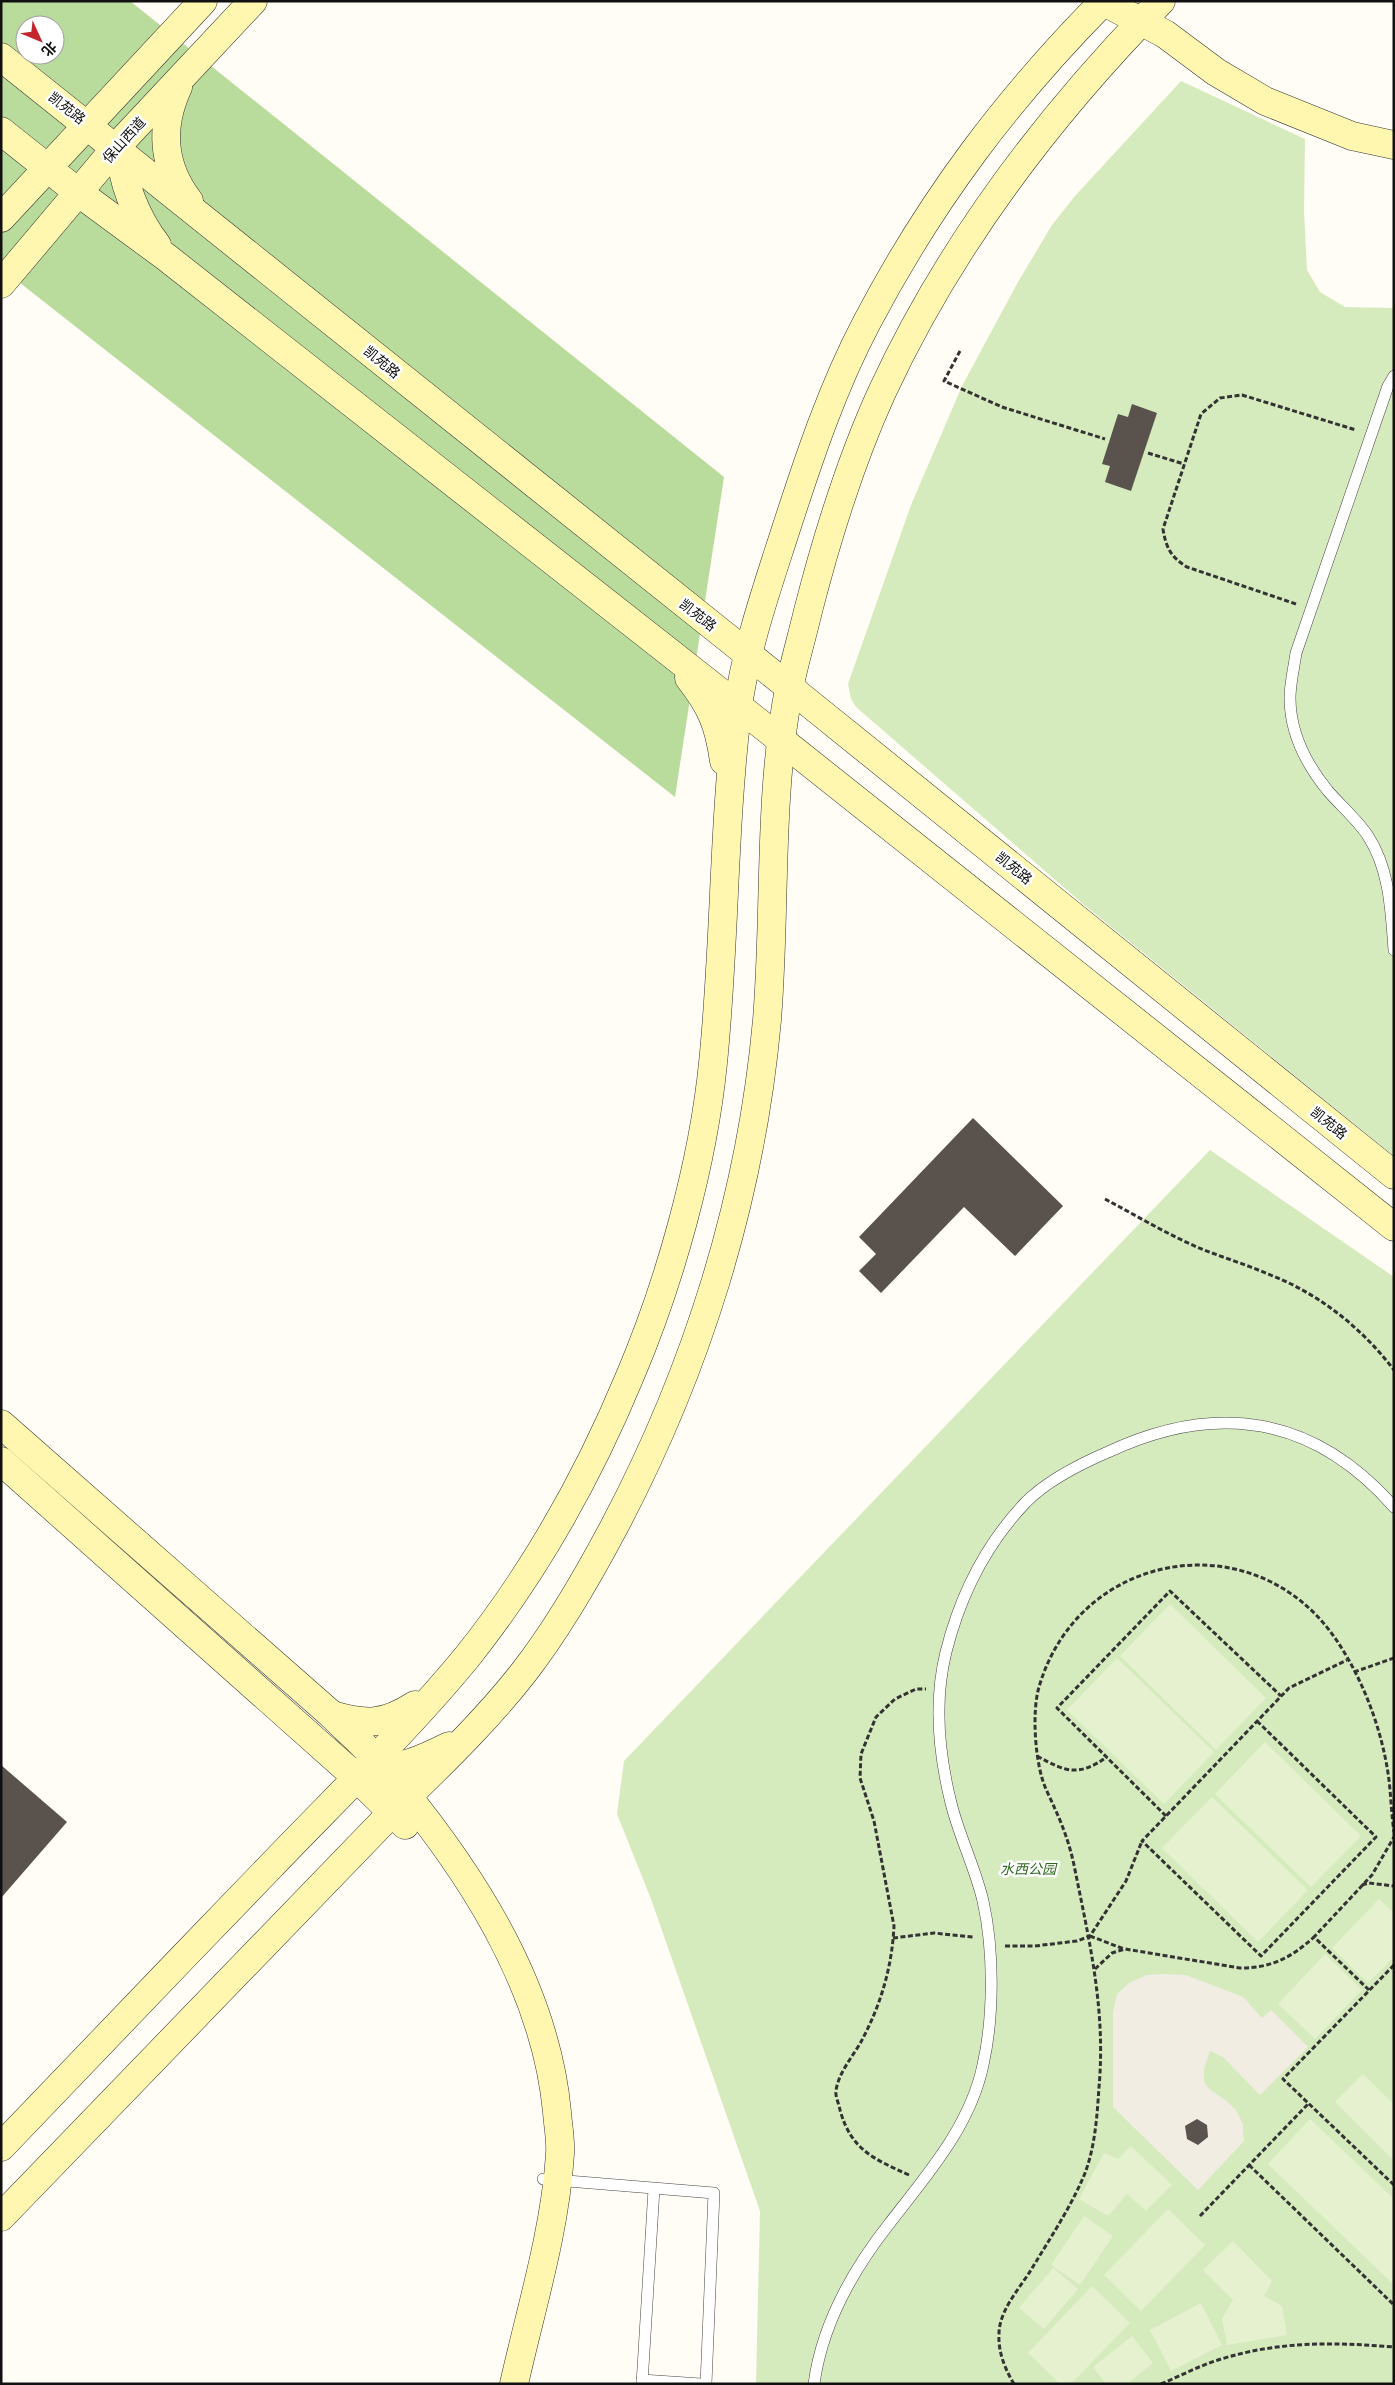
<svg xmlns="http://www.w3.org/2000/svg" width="1395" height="2385" font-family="'Playfair Display','Noto Sans SC',serif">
  <rect width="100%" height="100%" fill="#fffdf5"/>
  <g fill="#d5ebbd">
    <path d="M1181 81 1305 139 1304 211 1307 270 1320 292 1345 307 1394 308V1156L1083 904 856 707 851 699 848 684 911 505 962 386 1018 282 1052 225 1075 196Z"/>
    <path d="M1210 1150 1394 1277V2384H756L760 2211 651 1899 617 1814 624 1761Z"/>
  </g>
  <path fill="#b9dc9c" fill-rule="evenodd" d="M1 1H130L724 477 675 797 1 268ZM25 25H55V55H25Z"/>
  <g fill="#e6f2cf">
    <path d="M1170 1604 1266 1698 1216 1750 1120 1656Z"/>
    <path d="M1117 1658 1214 1752 1164 1804 1067 1710Z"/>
    <path d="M1265 1742 1361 1836 1311 1887 1215 1794Z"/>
    <path d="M1212 1797 1308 1890 1258 1942 1162 1848Z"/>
    <path d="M1379 1899 1394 1913V1957L1368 1983 1332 1948Z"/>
    <path d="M1325 1954 1362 1990 1315 2039 1278 2004Z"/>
    <path d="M1363 2074 1394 2104V2155L1391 2158 1335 2102Z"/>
    <path d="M1310 2119 1394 2199V2285L1268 2164Z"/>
    <path d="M1131 2146 1172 2185 1146 2211 1127 2194 1108 2216 1079 2199 1104 2153 1118 2159Z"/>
    <path d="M1168 2209 1205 2245 1141 2311 1104 2275Z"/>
    <path d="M1084 2216 1113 2236 1080 2285 1051 2265Z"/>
    <path d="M1233 2241 1272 2281 1264 2296 1282 2306 1287 2335 1227 2345 1222 2319 1233 2300 1203 2270Z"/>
    <path d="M1053 2268 1078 2289 1044 2329 1019 2308Z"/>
    <path d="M1092 2286 1130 2323 1071 2384H1060L1028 2353Z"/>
    <path d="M1201 2303 1222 2345 1171 2371 1150 2330Z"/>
    <path d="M1132 2336 1153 2363 1127 2384H1106L1093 2367Z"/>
  </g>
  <path fill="#f1ede2" d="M1165 1974 1186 1975 1243 1997 1262 2018 1271 2010 1308 2047 1260 2095 1223 2057 1210 2051 1204 2069V2082L1210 2090 1224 2099 1236 2110 1243 2124 1244 2141 1198 2190 1113 2107V2012L1117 1994 1129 1983 1147 1975Z"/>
  <g fill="#5a524d">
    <path d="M1132 404 1157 413 1131 491 1105 482 1110 466 1102 464 1118 414 1128 417Z"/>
    <path d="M973 1118 1063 1206 1015 1256 964 1207 881 1293 859 1271 876 1254 859 1237Z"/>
    <path d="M1 1765 67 1822 1 1898Z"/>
    <path d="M1197 2119 1207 2125 1208 2137 1198 2145 1187 2139 1185 2126Z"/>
  </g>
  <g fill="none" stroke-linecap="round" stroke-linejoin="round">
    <defs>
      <g id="lane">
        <path d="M1394 376 1388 386 1296 653C1294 668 1290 683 1290 698 1290 734 1306 764 1328 791 1341 806 1357 819 1368 836 1390 870 1391 911 1394 950"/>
        <path d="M543 2179 714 2193 706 2384"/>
        <path d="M642 2380 701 2384"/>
        <path d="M642 2384 654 2189"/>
        <path d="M814 2384C822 2324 852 2271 889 2224 926 2176 970 2127 983 2065 994 2016 994 1950 983 1901 975 1867 959 1836 951 1803 939 1755 934 1700 946 1652 960 1596 986 1544 1026 1502 1048 1480 1080 1464 1108 1452 1217 1401 1314 1416 1394 1507"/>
      </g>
      <g id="secondary">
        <path d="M1102 1 1165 34 1216 72 1265 101 1352 136 1394 145"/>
        <path d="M1 57 789 687 1394 1175"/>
        <path d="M178 87C160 126 162 166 189 201"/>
        <path d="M1 131 79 193 166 257 781 740 1394 1227"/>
        <path d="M120 146C121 180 136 218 157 245"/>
        <path d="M1 218 203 1"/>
        <path d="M1 284 119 144 253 1"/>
        <path d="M689 678C712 707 719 726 724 761"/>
        <path d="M1 1424 332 1715C350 1733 369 1749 385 1769 467 1866 545 1983 557 2112 558 2126 561 2140 560 2154 555 2232 531 2308 514 2384"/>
        <path d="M1 1461 356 1777 405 1825"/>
        <path d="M332 1715C366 1725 384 1725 415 1705"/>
        <path d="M369 1767C400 1770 423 1759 449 1746"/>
        <path d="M1 2147C91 2053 180 1960 270 1867 336 1798 407 1730 467 1657 534 1573 589 1475 630 1376 670 1282 703 1164 713 1063 725 946 723 829 737 713 745 651 766 591 785 532 808 461 832 388 867 322 931 200 1007 99 1104 1"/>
        <path d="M1 2217 407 1797C448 1757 489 1717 524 1672 559 1627 587 1578 614 1527 697 1370 751 1198 767 1020 776 910 768 799 789 689 794 663 802 637 808 611 827 537 850 462 882 392 950 245 1048 116 1161 1"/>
      </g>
    </defs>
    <use href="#lane" stroke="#444" stroke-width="12"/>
    <use href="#secondary" stroke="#333" stroke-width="29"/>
    <g stroke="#333" stroke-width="3" stroke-dasharray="5 2.5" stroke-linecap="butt">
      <path d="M960 351 944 381 1002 407 1105 439"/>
      <path d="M1148 453 1184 464"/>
      <path d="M1296 604 1187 567C1171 557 1166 548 1163 529L1201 414 1220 398 1242 395 1356 430"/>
      <path d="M1105 1199C1137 1216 1170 1236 1204 1250 1225 1258 1247 1265 1268 1274 1318 1293 1361 1327 1394 1370"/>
      <path d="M1354 1672 1394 1658"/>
      <path d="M1257 1721 1376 1837 1261 1956 1142 1841 1289 1688 1347 1660"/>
      <path d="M1037 1756C1066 1772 1078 1777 1107 1757"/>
      <path d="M1166 1816 1057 1708 1170 1591 1281 1696"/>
      <path d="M1362 1885 1369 1883 1394 1886"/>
      <path d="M1090 1936 1124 1949"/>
      <path d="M893 1938 934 1933 973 1937"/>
      <path d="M1005 1946H1035L1077 1941 1090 1936 1126 1881 1142 1841"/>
      <path d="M1394 1965 1283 2079 1394 2185"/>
      <path d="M1095 1969 1112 1953 1125 1949 1240 1968C1271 1968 1291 1958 1314 1937"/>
      <path d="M1369 1990 1314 1937 1372 1875 1394 1837"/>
      <path d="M1249 2165 1394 2305"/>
      <path d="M909 2175C874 2159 851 2150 840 2110 839 2104 835 2096 836 2091 838 2073 854 2055 862 2040 881 2004 892 1967 894 1926L874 1821 860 1778 861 1754 876 1717 895 1699 916 1689H926"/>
      <path d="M1200 2216 1309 2103"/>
      <path d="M1014 2384C1005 2369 998 2352 999 2334 999 2311 1019 2289 1031 2270 1049 2240 1069 2210 1083 2178 1095 2150 1097 2117 1099 2087 1106 2009 1089 1940 1074 1865 1070 1846 1063 1826 1055 1809 1051 1799 1045 1789 1042 1778 1035 1754 1032 1711 1039 1687 1079 1550 1254 1521 1335 1638 1362 1677 1381 1727 1388 1773 1391 1792 1391 1812 1394 1832"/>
      <path d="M1161 2384C1180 2376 1199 2366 1218 2360 1278 2341 1332 2342 1394 2347"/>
    </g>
    <use href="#lane" stroke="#fff" stroke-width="11"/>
    <use href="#secondary" stroke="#fff6b0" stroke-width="28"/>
  </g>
  <g text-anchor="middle" stroke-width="5" stroke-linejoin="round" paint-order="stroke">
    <g font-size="14" fill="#111" stroke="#fff">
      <text transform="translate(67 108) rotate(38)" y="5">凯苑路</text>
      <text transform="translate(124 140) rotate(-48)" y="5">保山西道</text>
      <text transform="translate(382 362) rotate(39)" y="5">凯苑路</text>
      <text transform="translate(698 615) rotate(38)" y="5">凯苑路</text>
      <text transform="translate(1014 868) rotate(39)" y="5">凯苑路</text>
      <text transform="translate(1329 1123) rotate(39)" y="5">凯苑路</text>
    </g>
    <g font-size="14" font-style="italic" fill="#2f6b1f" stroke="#fff">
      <text x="1028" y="1874">水西公园</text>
    </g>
  </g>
  <rect width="1395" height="2385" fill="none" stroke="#111111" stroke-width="5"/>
  <g transform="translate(40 40) rotate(134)"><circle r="24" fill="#ffffff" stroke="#a0a0a0"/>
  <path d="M0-4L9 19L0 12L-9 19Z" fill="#c4262e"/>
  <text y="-8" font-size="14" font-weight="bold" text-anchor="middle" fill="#111111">北</text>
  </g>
</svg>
